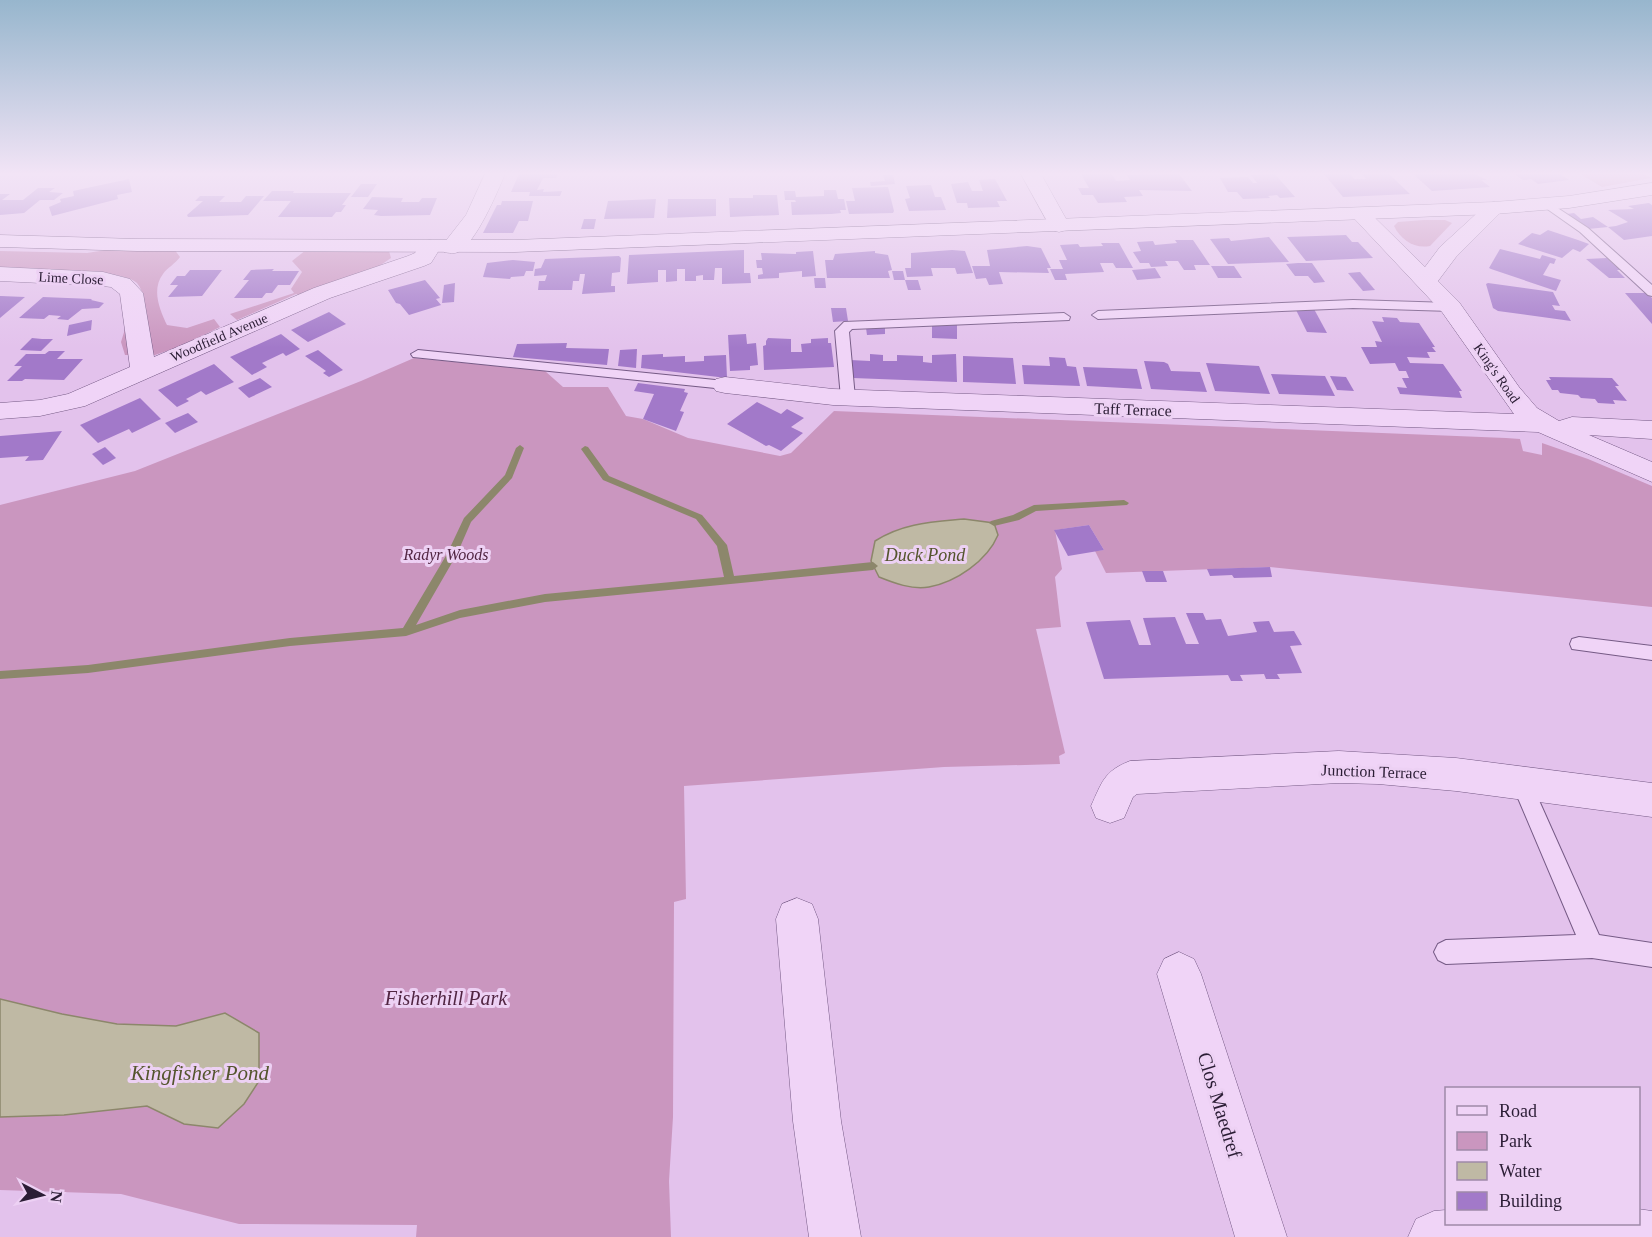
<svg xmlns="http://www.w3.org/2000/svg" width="1652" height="1237" font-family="'Times New Roman',serif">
  <rect width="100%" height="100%" fill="#e3c2ec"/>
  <g fill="#ca96bf">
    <path d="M1580 174H1644L1651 178 1602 187Z"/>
    <path d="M1424 220H1445L1452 223 1430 246C1414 249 1401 240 1394 226L1398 222Z"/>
    <path d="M174 249 180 257C175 264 167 268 163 274 151 290 160 310 167 325L187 328 214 319 220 327 184 345 155 355H125L121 342 125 329 145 319C144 307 145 292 137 283 123 268 25 271 0 270V251L87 253 106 250Z"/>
    <path d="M306 250 389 251 391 258 369 273 303 297 296 294 237 320 230 314 294 293 291 289 302 272 292 261Z"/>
    <path d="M414 358 545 371 563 387H608L626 416 643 419 688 438 780 456 791 453 834 411 1506 438 1520 439 1523 451 1542 455V443L1588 459 1652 486V607L1270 567 1106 573 1095 551 1104 550 1089 525 1055 530 1062 569 1055 577 1061 627 1036 629 1065 753 1059 756 1060 764 944 767 684 786 686 899 674 902 673 1117 669 1181 671 1237H416L417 1225 239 1224 121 1194 0 1190V505L135 471 361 381Z"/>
  </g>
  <g fill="#bfb9a4" stroke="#8c876b" stroke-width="1.5">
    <path d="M964 519 994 523 998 535C987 561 956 582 929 587 912 590 894 583 879 577L871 561 875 541C903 523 932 522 964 519Z"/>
    <path d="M0 999 62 1014 117 1024 176 1026 225 1013 259 1033V1081L244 1104 218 1128 184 1124 147 1106 64 1115 0 1117Z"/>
  </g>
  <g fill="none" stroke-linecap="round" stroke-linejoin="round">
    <g fill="#8c876b" fill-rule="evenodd">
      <path d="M520 445 524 448 512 478 471 522 457 554 416 625 460 610 545 594 724 577 717 546 696 519 603 480 581 449 585 446 588 447 609 476 702 515 727 545 734 576 873 562 878 566 873 570 545 602 460 618 406 636 290 646 88 673 0 679V671L88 665 290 638 403 628 447 554 464 518 505 475 516 448Z"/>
      <path d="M1124 500 1129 503 1127 505 1036 511 1019 520 994 526 989 523 991 521 1013 515 1034 505Z"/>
    </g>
  </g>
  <g fill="#a279c9">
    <path d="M519 174H558L556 178H543L537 190 544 189 543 192 562 191 560 196H529L530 192H511Z"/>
    <path d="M1081 174H1112L1116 181 1130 180 1127 175 1179 174 1192 191 1139 190 1143 196 1124 197 1127 202 1098 203 1093 195H1082L1078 188H1089Z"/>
    <path d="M1275 174 1295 197 1280 198 1277 195 1268 196 1270 198 1243 199 1237 192H1228L1220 178 1248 177 1253 183H1257L1251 175Z"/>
    <path d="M1324 174H1350L1354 179H1366L1362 174H1389L1410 194 1343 197Z"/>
    <path d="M1413 174H1474L1487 180H1481L1490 187 1432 191Z"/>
    <path d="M1514 174H1560L1569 180 1538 184 1531 179 1523 180Z"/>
    <path d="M883 175H893L895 184 871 186 870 182 885 181Z"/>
    <path d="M129 179 132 192 117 195 118 199 52 216 49 207 61 202 60 199 74 196 73 191Z"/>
    <path d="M995 179 1007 201H997L1000 207 968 208 967 203H957L951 184 968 182 972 191H983L979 180Z"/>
    <path d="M361 184H377L368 197H351Z"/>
    <path d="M931 185 935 197H941L946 210 909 211 905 199 910 198 906 186Z"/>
    <path d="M888 187 894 211 893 213 849 214 846 201H855L852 188Z"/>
    <path d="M38 188H55L49 192 63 193 54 200H40L24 213 0 215V194H10L2 200H23Z"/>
    <path d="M824 190H836L838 199H844L846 210H840L841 213 831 214 792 215 791 202H796L795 200H785L784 191H795L796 197 824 196Z"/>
    <path d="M272 191H294L293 193H351L342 205H346L341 212H336L332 217H278L291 201H263Z"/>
    <path d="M753 195H777L779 215 730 217 729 198H753Z"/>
    <path d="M200 196H225L219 202H241L246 196H264L248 215 188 217 187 215 203 201H195Z"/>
    <path d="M372 197 403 198 401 202H419L422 198H437L430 215 381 216 374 215 378 210 363 209Z"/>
    <path d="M656 199 654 218 604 219 608 201Z"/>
    <path d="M668 199H716V216L667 218Z"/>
    <path d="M502 201H533L528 221H519L513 233H483L497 205H501Z"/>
    <path d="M1649 203 1652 205V236L1624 240 1608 227 1588 229 1567 214 1574 213 1581 219 1593 217 1608 227 1616 226 1628 222 1608 210 1634 209 1628 206Z"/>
    <path d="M584 219H596L594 229H581Z"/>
    <path d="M1548 230 1578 240 1589 244 1580 252 1573 249 1562 258 1518 244 1532 233 1540 235Z"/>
    <path d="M1346 235 1352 242H1358L1373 258 1306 261 1287 237Z"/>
    <path d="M1269 237 1289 262 1228 264 1210 239 1229 238 1231 241Z"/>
    <path d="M1175 240H1193L1210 265H1194L1196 270H1184L1178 261H1165L1168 266 1151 267 1149 263H1140L1133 252 1141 251 1137 242 1153 241 1155 245 1177 243Z"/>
    <path d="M1101 243H1119L1133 268H1116L1113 263H1100L1104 272 1065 274 1067 280H1055L1050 269H1063L1059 260H1067L1060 245 1078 244 1080 247 1103 246Z"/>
    <path d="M1027 246 1041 248 1051 268H1047L1049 273 999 272 1003 284 989 285 986 278 976 279 972 266H990L987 250Z"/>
    <path d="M1500 249 1540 259 1542 255 1556 259 1554 264 1550 263 1543 275 1561 280 1556 291 1491 269 1489 268Z"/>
    <path d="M744 250V273H750L751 283 722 284V268H715L714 280H703V275L696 276V281H685V269H677V281L666 282V270H658V282L627 284 629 255Z"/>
    <path d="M952 250 965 251 973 273 957 274 955 268H931L933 276 907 277 905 268H911V253Z"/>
    <path d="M813 251 816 276 802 277V271L779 273V278L758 279V275L763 274 762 268H757L756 260H762L761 253 796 254V252Z"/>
    <path d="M875 251V253L888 255 892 270 888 271 890 278H827L825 260H833L835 254Z"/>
    <path d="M619 256 621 258 620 272 612 273 611 286H615V292L582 294 585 274H580L579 281H573L572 290H538L539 281H545L547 275 534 276 535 269 541 268 545 259Z"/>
    <path d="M1607 258 1620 270H1617L1625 278H1609L1586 259Z"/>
    <path d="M513 260 535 262 533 271H526L524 276 511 277 510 279 483 277 487 263Z"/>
    <path d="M1298 263H1312L1325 282 1314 283 1308 276H1295L1286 264Z"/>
    <path d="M1211 266H1234L1242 278H1218Z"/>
    <path d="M1155 268 1161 278 1137 280 1132 270Z"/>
    <path d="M274 269 272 271H299L290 285H278L272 293H266L262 298H234L249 280H243L251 270Z"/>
    <path d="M190 270H222L202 296 168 297 178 285H170L177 276H185Z"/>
    <path d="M892 271H903L905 280H894Z"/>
    <path d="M1360 272 1375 290 1363 291 1348 273Z"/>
    <path d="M814 278H825L826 288H815Z"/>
    <path d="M425 280 440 298 436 299 441 305 409 315 400 304 396 303 388 290Z"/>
    <path d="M905 280H918L921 290H908Z"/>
    <path d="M455 283 454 302 442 303 444 285Z"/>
    <path d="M1488 283 1553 292 1560 306 1552 305 1555 310 1565 311 1571 321 1498 311 1493 308 1486 284Z"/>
    <path d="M1625 293H1647L1652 298V324Z"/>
    <path d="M0 296H1L25 297 0 318Z"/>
    <path d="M43 297 92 299 91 300 104 303 99 308 82 309 68 320 57 319 61 316 49 315 44 319 19 318Z"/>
    <path d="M831 308H846L848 321 833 322Z"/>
    <path d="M1314 309 1327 333 1307 332 1296 310Z"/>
    <path d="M329 312 346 324 308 342 291 330Z"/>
    <path d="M1382 317 1397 318 1400 322 1419 323 1435 347H1432L1436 352H1427L1430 358 1407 357 1410 363 1443 364 1462 391H1459L1462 398 1400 394 1397 387 1407 388 1402 378H1409L1406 371H1399L1395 363 1370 364 1361 347H1377L1375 341 1382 342 1372 321 1384 322Z"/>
    <path d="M92 320 91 330 67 336 69 325Z"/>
    <path d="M957 325V339L932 338V326Z"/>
    <path d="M885 327V334L867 335 866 328Z"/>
    <path d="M281 334 300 349 286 356 283 353 262 363 267 367 252 375 230 357Z"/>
    <path d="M746 334 747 344 756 343 758 365 750 366V370L730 371 728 335Z"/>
    <path d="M32 338 42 339H53L41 351 20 350Z"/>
    <path d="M768 338 791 339V352H802L801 344 811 343V339L828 338V343H831L834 367 764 370 763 346 766 345V341Z"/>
    <path d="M567 343 566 348 609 349 607 365 513 357 517 344Z"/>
    <path d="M637 349 636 368 618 366 620 350Z"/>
    <path d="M318 350 343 370 329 377 323 373 326 371 305 356Z"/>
    <path d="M49 351H65L57 359H83L64 380 25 379 22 381H7L22 366H14L26 354H45Z"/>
    <path d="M663 354V357L685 356V362L704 361V356L726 355 727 378 641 368 642 355Z"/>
    <path d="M870 354 883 355V361H897V355L923 356V362L932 363V355L956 354 957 382 853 378 850 360 870 361Z"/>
    <path d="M963 356 1013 358 1016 384 963 382Z"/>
    <path d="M1049 357 1065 358 1067 366 1076 367 1080 386 1024 384 1022 365 1050 366Z"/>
    <path d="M1144 361 1164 362 1168 364 1171 371 1200 372 1207 392 1151 389Z"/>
    <path d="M1206 363 1259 366 1270 394 1215 391Z"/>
    <path d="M214 364 234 382 206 395 201 391 186 399 189 401 177 407 158 390Z"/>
    <path d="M1083 367 1137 369 1142 389 1087 386Z"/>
    <path d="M1271 374 1325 376 1335 396 1279 394Z"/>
    <path d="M1330 376 1346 377 1354 391 1337 390Z"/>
    <path d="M1549 377 1612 378 1619 386H1615L1627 401 1613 400 1615 404 1598 403 1595 399 1581 398 1578 395 1560 393 1558 390H1552L1546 380H1551Z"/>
    <path d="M260 378 272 387 249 398 238 388Z"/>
    <path d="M638 383 685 389 684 392 688 393 680 411 684 412 676 431 643 419 654 394 634 391Z"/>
    <path d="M140 398 161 419 132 433 129 429 98 443 80 425Z"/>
    <path d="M757 402 781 414 787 409 804 418 791 427 803 433 781 451 769 445 766 446 727 424Z"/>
    <path d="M188 413 198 422 175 433 165 423Z"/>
    <path d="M62 431 43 460 25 461 29 456 0 458V436Z"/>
    <path d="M105 447 116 458 103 465 92 454Z"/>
    <path d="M1089 525 1104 550 1068 556 1054 530Z"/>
    <path d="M1270 567 1272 577 1234 578 1232 575 1210 576 1207 569Z"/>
    <path d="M1142 571H1163L1167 582H1146Z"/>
    <path d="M1186 613H1203L1206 620 1221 619 1228 636 1257 632 1253 622 1269 621 1274 632 1294 631 1302 645 1290 646 1302 673 1277 674 1280 679H1266L1264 674 1240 675 1243 681H1231L1228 675 1104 679 1086 622 1130 620 1139 645H1151L1143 618 1175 617 1186 644H1199Z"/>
  </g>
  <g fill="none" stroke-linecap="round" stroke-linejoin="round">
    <defs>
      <g id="service">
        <path d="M1547 201 1588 228 1652 285V296L1648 295 1580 232 1543 206V202Z"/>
        <path d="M1353 300 1451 303 1457 307 1451 311 1353 308 1098 319 1092 315 1098 311Z"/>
        <path d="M1064 313 1070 317 1069 320 852 329 849 332 855 398 848 402 841 398 835 331 844 322Z"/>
        <path d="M418 350 725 381 732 385 725 389 413 357 411 354Z"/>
        <path d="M1579 637 1652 646V660L1572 649 1570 644 1572 639Z"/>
        <path d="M1522 775 1529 778 1599 935 1652 943V967L1592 958 1446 964 1438 960 1434 952 1438 944 1446 940 1576 935 1512 784 1515 778Z"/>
      </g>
      <g id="minor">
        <path d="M485 174H505C497 193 476 243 458 252 454 254 449 253 444 252L441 247 466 215Z"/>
        <path d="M1021 174H1041L1070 226 1066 230 1059 232 1052 230Z"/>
        <path d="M1494 202 1501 204 1504 208 1501 212 1456 257 1438 281 1459 302 1519 387 1537 408 1559 421 1572 417 1652 421V439L1589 435 1652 462V482L1538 432 833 405 725 393 716 391 712 385 716 379 725 377 833 389 1514 414 1442 312 1350 214 1353 210 1360 208 1367 210 1425 267 1440 247 1487 204Z"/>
        <path d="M430 240 438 242 441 247 431 263 424 266 330 298 85 406 40 416 0 419V403L40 400 68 394 130 367 120 294 111 287 103 286 0 281V267L103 272 130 279 143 293 154 357 314 288 408 256 415 253 422 242Z"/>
        <path d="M1339 751 1456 758 1652 783V817L1456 791 1378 784 1339 783 1137 794 1133 797 1124 818 1110 823 1096 818 1091 806C1102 782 1104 771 1130 761Z"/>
        <path d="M797 898 812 904 818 919 841 1121 861 1237H809L793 1121 776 919 782 904Z"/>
        <path d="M1179 952 1194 959 1201 974 1287 1237H1235L1157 974 1164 959Z"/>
        <path d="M1638 1209 1652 1211V1237H1408L1416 1219 1434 1211 1446 1210V1224H1638Z"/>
      </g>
      <path id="secondary" d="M1652 183V195L1569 208 1494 214 515 252 137 251 0 247V235L137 239 515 240 1494 202 1569 196Z"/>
    </defs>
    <use href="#service" stroke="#755a85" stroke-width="2"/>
    <use href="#minor" stroke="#755a85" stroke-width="1"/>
    <use href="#secondary" stroke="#563d67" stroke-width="1"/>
    <use href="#service" fill="#f0d4f7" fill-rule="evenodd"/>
    <use href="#minor" fill="#f0d4f7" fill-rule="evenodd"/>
    <use href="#secondary" fill="#f0d4f7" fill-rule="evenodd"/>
  </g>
  <linearGradient id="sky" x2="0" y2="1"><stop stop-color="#97b6cd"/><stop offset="0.5" stop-color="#f2e4f6"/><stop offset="1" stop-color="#f2e4f6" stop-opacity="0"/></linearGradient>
  <rect width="1652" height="348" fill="url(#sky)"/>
  <g text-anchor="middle" stroke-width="6" stroke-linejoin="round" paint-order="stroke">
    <g font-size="14" fill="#2b1d35" stroke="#edd1f4">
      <text transform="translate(71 278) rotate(3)" y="5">Lime Close</text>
      <text transform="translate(219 337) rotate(-23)" y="5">Woodfield Avenue</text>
      <text transform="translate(1497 373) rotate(55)" y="5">King's Road</text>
    </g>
    <g font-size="16" fill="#2b1d35" stroke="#edd1f4">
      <text transform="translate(1133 409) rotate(2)" y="6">Taff Terrace</text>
      <text transform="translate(1374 771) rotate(2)" y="6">Junction Terrace</text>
    </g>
    <g font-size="16" font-style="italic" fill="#512542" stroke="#edd1f4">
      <text x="446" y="560">Radyr Woods</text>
    </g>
    <g font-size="18" font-style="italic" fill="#54552d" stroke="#edd1f4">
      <text x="925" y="561">Duck Pond</text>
    </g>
    <g font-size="20" font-style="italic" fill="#512542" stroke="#edd1f4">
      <text x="446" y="1005">Fisherhill Park</text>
    </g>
    <g font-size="20" fill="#2b1d35" stroke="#edd1f4">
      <text transform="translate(1220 1105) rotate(73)" y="7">Clos Maedref</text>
    </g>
    <g font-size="21" font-style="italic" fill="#54552d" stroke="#edd1f4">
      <text x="200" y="1080">Kingfisher Pond</text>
    </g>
  </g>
  <rect x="1445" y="1087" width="195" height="138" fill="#edd1f4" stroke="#9f89a8" stroke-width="1.5"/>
  <rect x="1457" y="1106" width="30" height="9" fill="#f0d4f7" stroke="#9f89a8" stroke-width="1.5"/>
  <text x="1499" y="1117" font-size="18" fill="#2b1d35">Road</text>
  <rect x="1457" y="1132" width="30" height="18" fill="#ca96bf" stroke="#9f89a8" stroke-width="1.5"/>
  <text x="1499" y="1147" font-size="18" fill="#2b1d35">Park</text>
  <rect x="1457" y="1162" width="30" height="18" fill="#bfb9a4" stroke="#9f89a8" stroke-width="1.5"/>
  <text x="1499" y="1177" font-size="18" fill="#2b1d35">Water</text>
  <rect x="1457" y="1192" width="30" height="18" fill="#a279c9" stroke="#9f89a8" stroke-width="1.5"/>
  <text x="1499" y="1207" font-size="18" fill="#2b1d35">Building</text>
  <g transform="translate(42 1195) rotate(97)" stroke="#edd1f4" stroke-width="4.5" paint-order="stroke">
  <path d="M0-4.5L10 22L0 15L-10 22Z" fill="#2b1d35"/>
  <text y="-9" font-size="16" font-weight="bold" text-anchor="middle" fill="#2b1d35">N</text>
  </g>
</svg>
